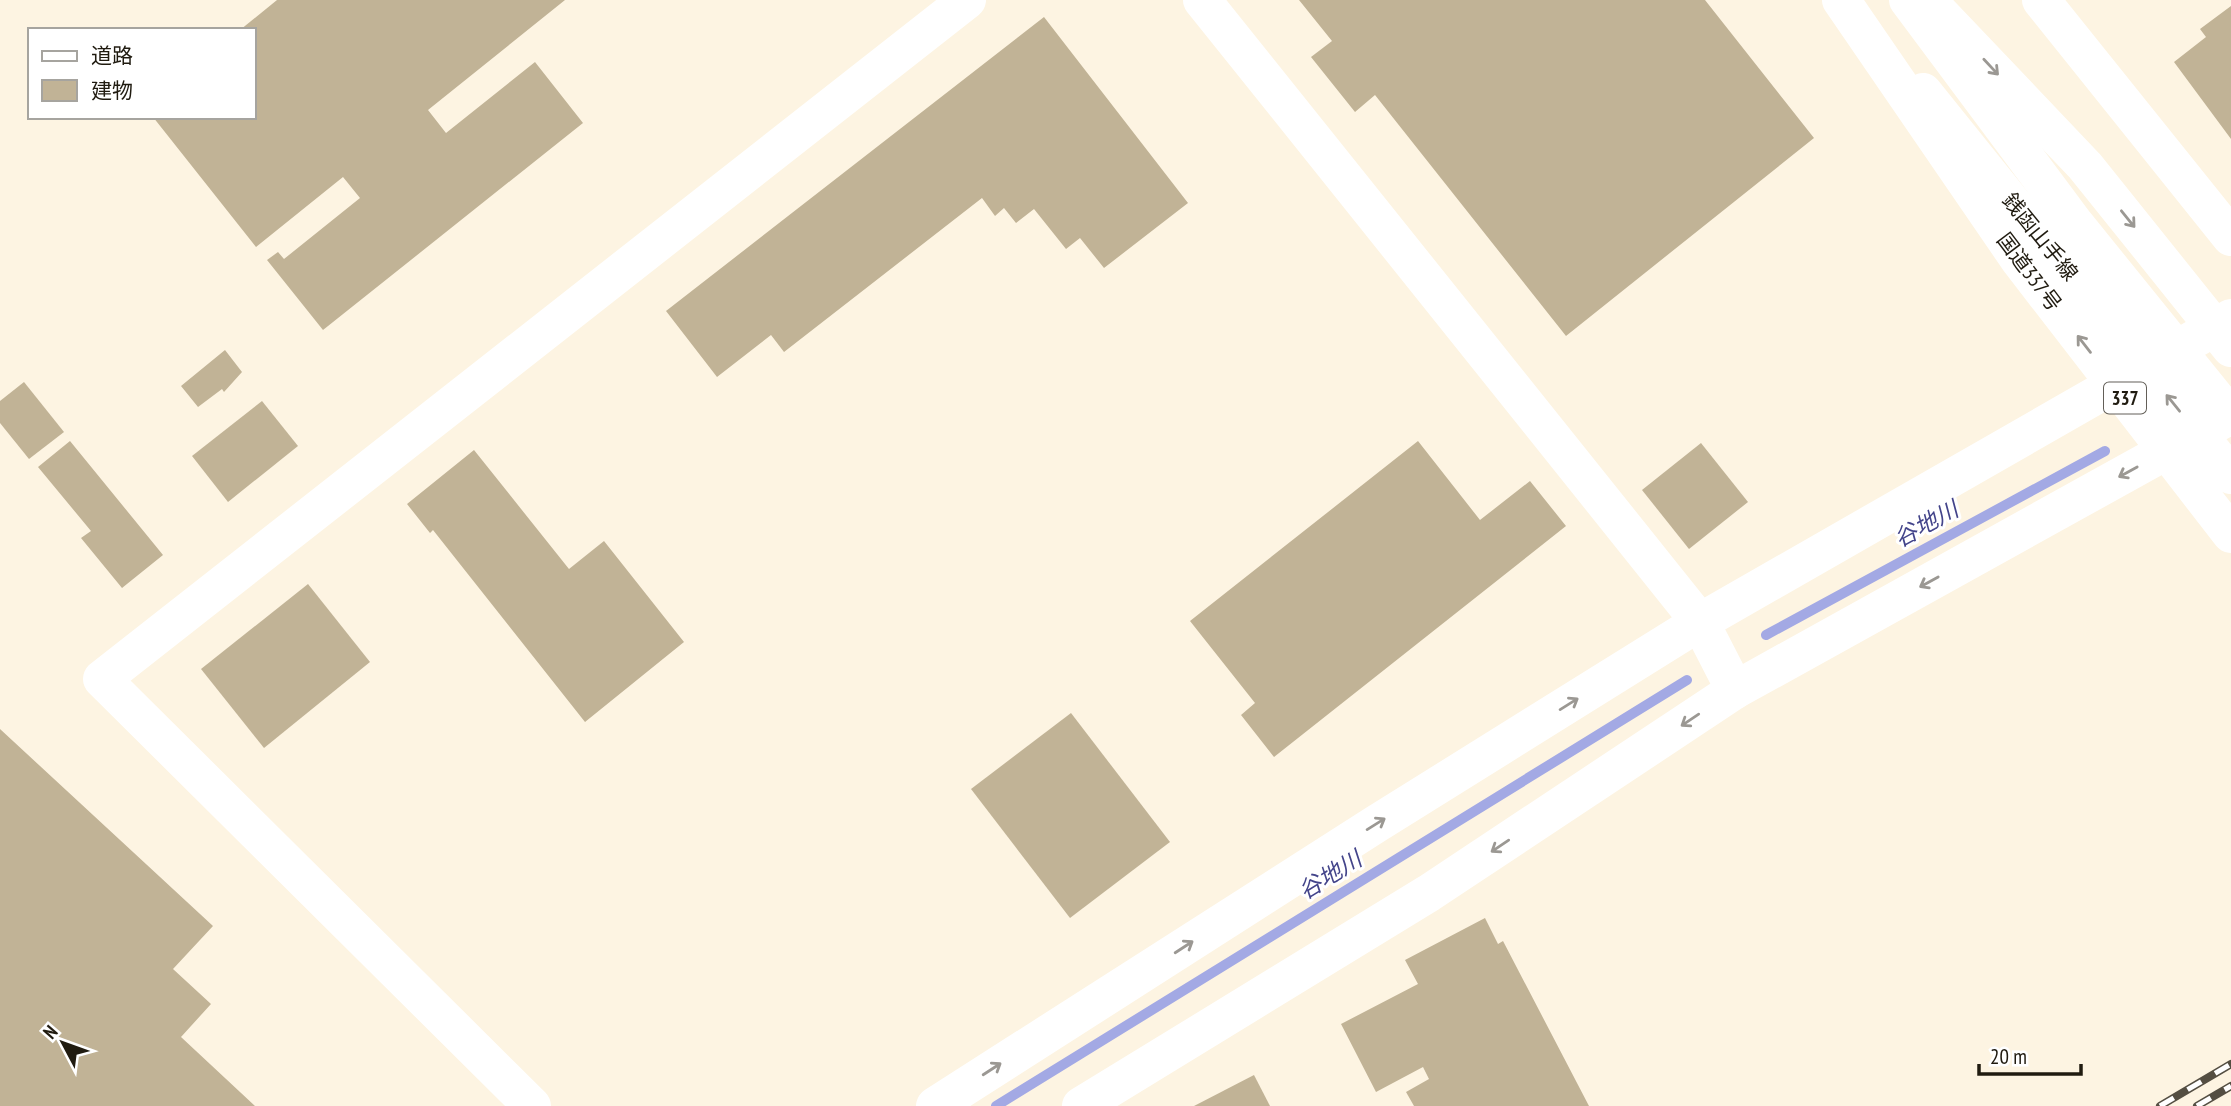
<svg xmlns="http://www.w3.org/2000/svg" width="2231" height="1106" font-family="'PT Sans Narrow','Noto Sans JP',sans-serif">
  <rect width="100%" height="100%" fill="#fdf4e2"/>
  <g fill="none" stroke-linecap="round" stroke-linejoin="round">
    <g stroke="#a3a9e4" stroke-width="10">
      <path d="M1766 635 2105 451"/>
      <path d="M996 1106 1687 680"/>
    </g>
  </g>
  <g fill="#c1b396">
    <path d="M277 0H565L428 110 446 133 535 62 583 123 323 330 267 260 278 252 284 259 360 198 343 177 256 247 153 117H254V30H240Z"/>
    <path d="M1299 0H1705L1814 138 1566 336 1375 95 1355 112 1311 57 1332 41Z"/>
    <path d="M2231 6V139L2174 62 2206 37 2200 29Z"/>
    <path d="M1044 17 1188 203 1104 268 1080 238 1066 249 1034 209 1016 223 1004 208 995 216 982 198 784 352 771 335 717 377 666 311Z"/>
    <path d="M225 350 242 372 224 392 222 389 198 407 181 386Z"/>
    <path d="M24 382 64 432 29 459 0 423V401Z"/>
    <path d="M262 401 298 446 228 502 192 456Z"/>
    <path d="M70 441 163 555 122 588 81 538 91 531 38 467Z"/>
    <path d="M1418 441 1480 520 1530 481 1566 526 1274 757 1241 715 1255 703 1190 621Z"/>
    <path d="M1701 443 1748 502 1689 549 1642 490Z"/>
    <path d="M474 450 569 569 604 541 684 642 585 722 433 530 430 533 407 504Z"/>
    <path d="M308 584 370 662 264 748 201 669Z"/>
    <path d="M1071 713 1170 842 1070 918 971 789Z"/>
    <path d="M0 729 213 926 173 969 211 1004 181 1037 255 1106H0Z"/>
    <path d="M1485 918 1498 944 1503 941 1589 1106H1414L1406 1092 1429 1079 1423 1067 1376 1092 1341 1024 1418 984 1405 960Z"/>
    <path d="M1254 1075 1270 1106H1194Z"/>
  </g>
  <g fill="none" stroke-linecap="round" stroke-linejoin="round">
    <g stroke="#fff" stroke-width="38">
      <path d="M1202 0 1700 622 1735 690"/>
      <path d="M1908 0 2075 224 2231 417"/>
      <path d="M2041 0 2231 237"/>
      <path d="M1923 92 2231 475"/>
      <path d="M532 1106 102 679 967 0"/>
      <path d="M935 1106 1376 824 1700 622 2231 318"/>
      <path d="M1081 1106 1429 893 1735 690 2231 415"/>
    </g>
    <g stroke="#fff" stroke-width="38">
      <path d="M1841 0 2020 261 2231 534"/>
      <path d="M1927 0 2085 166 2231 348"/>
    </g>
    <defs>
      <g id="rail">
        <path d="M2160 1106 2231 1064"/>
        <path d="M2197 1106 2231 1086"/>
      </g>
    </defs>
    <use href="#rail" stroke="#544e42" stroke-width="8"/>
    <use href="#rail" stroke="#fff" stroke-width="5" stroke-dasharray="16" stroke-linecap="butt"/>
  </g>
  <defs><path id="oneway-shaft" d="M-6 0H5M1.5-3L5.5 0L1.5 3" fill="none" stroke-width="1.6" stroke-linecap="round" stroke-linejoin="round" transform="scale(1.75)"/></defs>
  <g stroke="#9b9893">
    <use href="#oneway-shaft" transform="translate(1991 67) rotate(47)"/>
    <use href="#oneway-shaft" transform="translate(2128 219) rotate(51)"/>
    <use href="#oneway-shaft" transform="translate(2084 344) rotate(-128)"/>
    <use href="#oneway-shaft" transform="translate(2173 403) rotate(-129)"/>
    <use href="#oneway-shaft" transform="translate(2128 472) rotate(151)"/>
    <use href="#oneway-shaft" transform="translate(1929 582) rotate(151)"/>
    <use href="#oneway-shaft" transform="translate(1569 704) rotate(-32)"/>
    <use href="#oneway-shaft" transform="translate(1690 720) rotate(146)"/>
    <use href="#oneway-shaft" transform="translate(1376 824) rotate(-32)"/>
    <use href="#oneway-shaft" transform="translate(1500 846) rotate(146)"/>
    <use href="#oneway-shaft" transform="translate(1184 947) rotate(-33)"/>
    <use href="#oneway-shaft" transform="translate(992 1069) rotate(-33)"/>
  </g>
  <g text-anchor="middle" stroke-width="6" stroke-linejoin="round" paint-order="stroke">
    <rect fill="#fff" stroke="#635f58" stroke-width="2" x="2104" y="382.5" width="42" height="31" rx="5"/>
    <g font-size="19" font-weight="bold" fill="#201b10">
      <text x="2125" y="405">337</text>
    </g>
    <g font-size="21" fill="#201b10" stroke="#fff">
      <text transform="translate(2040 237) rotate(51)" y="7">銭函山手線</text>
      <text transform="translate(2029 272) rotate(53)" y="7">国道337号</text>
    </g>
    <g font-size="23" font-style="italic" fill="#43448a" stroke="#fff">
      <text transform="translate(1926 524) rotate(-29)" y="8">谷地川</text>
      <text transform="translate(1330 875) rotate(-32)" y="8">谷地川</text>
    </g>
  </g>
  <rect x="28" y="28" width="228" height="91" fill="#ffffff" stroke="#a6a49f" stroke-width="2"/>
  <rect x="42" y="51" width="35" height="10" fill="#ffffff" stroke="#a6a49f" stroke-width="2"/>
  <text x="91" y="63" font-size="21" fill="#201b10">道路</text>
  <rect x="42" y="80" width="35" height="21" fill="#c1b396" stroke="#a6a49f" stroke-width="2"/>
  <text x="91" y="98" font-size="21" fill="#201b10">建物</text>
  <g transform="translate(63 1043) rotate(311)" stroke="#ffffff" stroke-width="5" paint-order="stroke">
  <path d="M0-5L12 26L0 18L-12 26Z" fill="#201b10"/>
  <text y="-10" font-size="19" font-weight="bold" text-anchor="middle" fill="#201b10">N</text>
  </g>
  <path d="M1979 1064v10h102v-10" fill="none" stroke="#201b10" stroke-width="3.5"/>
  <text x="1990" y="1064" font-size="21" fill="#201b10" stroke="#ffffff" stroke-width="5" paint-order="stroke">20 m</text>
</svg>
